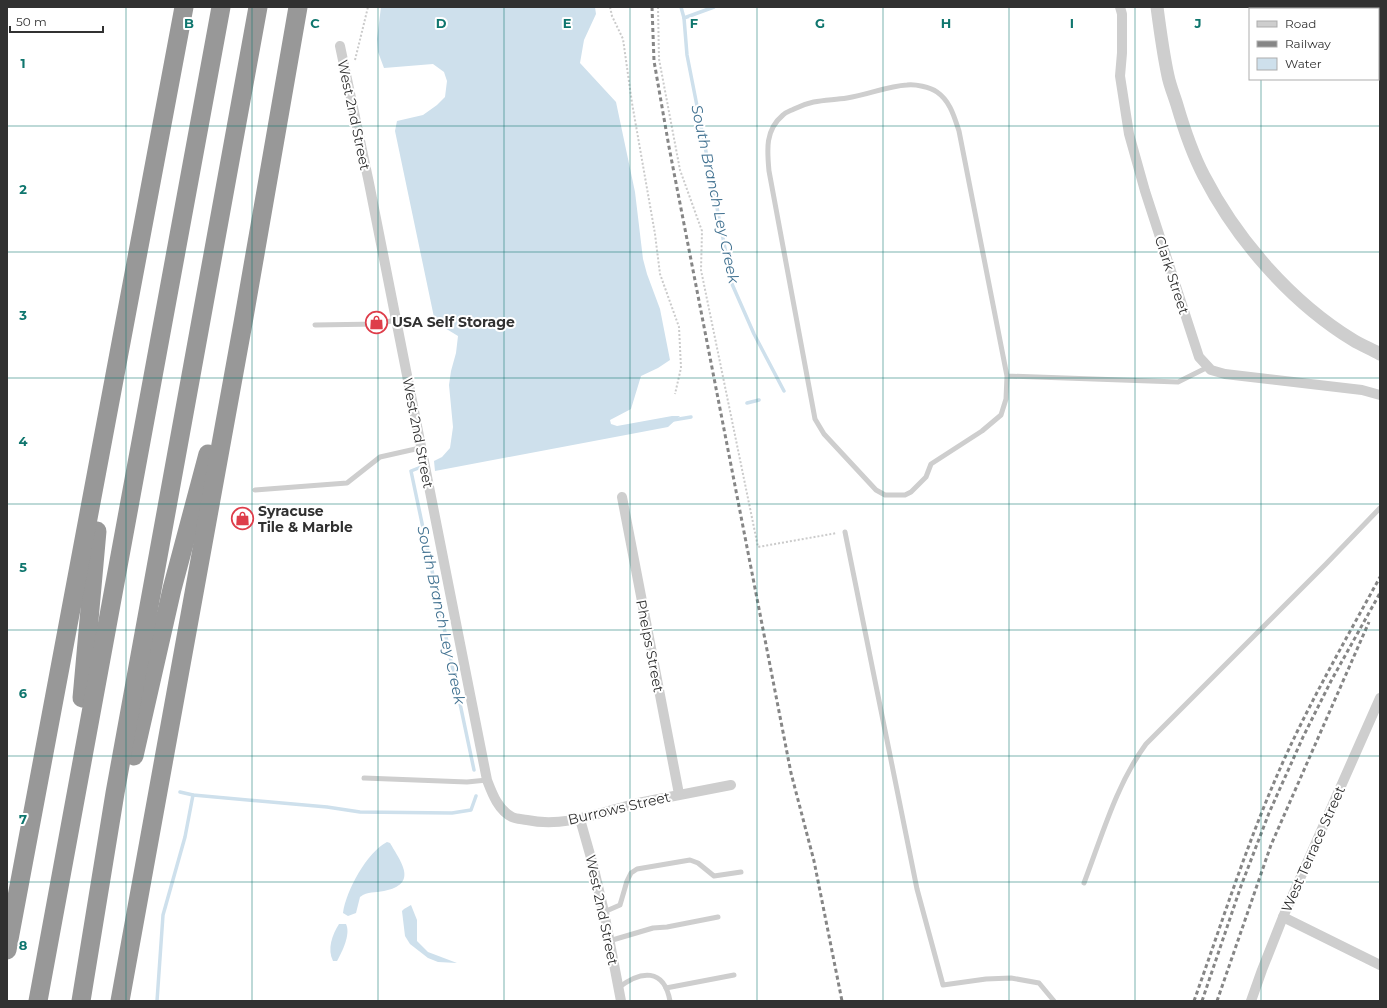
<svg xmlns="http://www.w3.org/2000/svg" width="1387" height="1008" font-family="Montserrat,sans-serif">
  <rect width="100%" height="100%" fill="#fff"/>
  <g fill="#cee0ec">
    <path d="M381 7H595L596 14 584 40 580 63 616 102 635 192 643 259 647 274 660 309 670 360 658 368 641 376 631 409 610 420 611 424 617 426 672 416H680L668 427 435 471 434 461 442 457 450 448 453 427 449 385 451 371 456 353 458 336 435 322 395 131 397 121 423 115 437 105 445 97 447 81 444 72 433 64 384 68 378 52 377 39Z"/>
    <path d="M387 842 390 843C401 862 419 884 384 891 375 893 368 891 360 897L356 913 348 916 343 913C346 891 367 852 387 842Z"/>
    <path d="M411 905 417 920V941L428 952 457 963 438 962 428 958 410 944 405 936 402 911 404 909Z"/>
    <path d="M339 924H346C351 934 342 952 337 961H333C327 949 332 935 339 924Z"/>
  </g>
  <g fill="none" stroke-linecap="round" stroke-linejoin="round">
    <g stroke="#cee0ec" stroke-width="3.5">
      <path d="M681 7 684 18"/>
      <path d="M714 7 684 18 687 55 732 284 754 334 784 391"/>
      <path d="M747 403 759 400"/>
      <path d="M673 420 691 417"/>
      <path d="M421 467 411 471 474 770"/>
      <path d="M180 792 193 795 327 807 360 812 452 813 471 810 476 796"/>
      <path d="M157 1001 163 915 185 837 193 795"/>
    </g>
    <g stroke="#cbcbcb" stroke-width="2" stroke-dasharray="2 2" stroke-linecap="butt">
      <path d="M610 7 612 16 623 39 632 103 655 234 660 274 679 327 681 368 675 394"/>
      <path d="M658 7 659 59 680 170 702 231 701 270 758 547 837 533"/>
      <path d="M355 60 368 7"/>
    </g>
    <g stroke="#cecece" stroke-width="5">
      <path d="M315 325 378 324 395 320"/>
      <path d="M1007 376 1006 399 1001 415 982 431 931 464 926 477 911 492 905 495H885L876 490 824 434 815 419 769 171C767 150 765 130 783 115 786 112 790 111 794 109 814 99 827 101 847 98 868 95 887 86 907 85 915 84 930 87 937 92 950 101 954 116 959 131L1007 376 1178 382 1208 367"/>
      <path d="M255 490 347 483 380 457 420 448"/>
      <path d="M845 532 917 889 943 985 986 979 1011 978 1039 983 1054 1001"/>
      <path d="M364 778 467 782 487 780"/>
      <path d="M1084 883C1102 836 1116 785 1146 744L1326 564 1380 508"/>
      <path d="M604 912 620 905 627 881 631 873 637 869 690 860 698 863 714 876 741 872"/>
      <path d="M609 941 653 928 667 927 718 917"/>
      <path d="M618 988C641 970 664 968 670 1001"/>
      <path d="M666 988 734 975"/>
    </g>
    <g stroke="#cecece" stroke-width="10">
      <path d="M1120 7 1122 14V53L1120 76 1129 134 1145 191 1199 357 1211 370 1225 374 1362 390 1380 395"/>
      <path d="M340 46 369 183 487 780C492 793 498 810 512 817 516 819 522 819 527 820 565 828 601 812 638 803 669 797 700 791 731 785"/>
      <path d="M622 497 679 794"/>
      <path d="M580 819 593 865 604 912 621 1001"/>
      <path d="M1283 917 1380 965"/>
      <path d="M1251 1001 1262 970 1283 917 1380 698"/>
    </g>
    <path stroke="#cecece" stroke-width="13" d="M1157 7C1160 30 1163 53 1168 76 1170 86 1174 95 1177 105 1184 129 1192 153 1204 176 1237 240 1291 302 1353 340 1361 345 1371 349 1380 354"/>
    <g stroke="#989898" stroke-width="19">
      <path d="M82 698 97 531"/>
      <path d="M134 756 172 589 208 454"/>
      <path d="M7 950 184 7"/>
      <path d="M38 1001 221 7"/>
      <path d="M81 1001 115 793 258 7"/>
      <path d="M120 1001 243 323 298 7"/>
    </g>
    <g stroke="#868686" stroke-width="3" stroke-dasharray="4 3" stroke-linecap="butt">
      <path d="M652 7 654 61 669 147 791 773 814 861 842 1001"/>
      <path d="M1194 1001C1226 911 1255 818 1297 732 1323 679 1352 628 1380 577"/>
      <path d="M1202 1001 1241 886 1269 813 1303 737 1331 681 1380 593"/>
      <path d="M1217 1001 1271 845 1369 622"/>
    </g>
  </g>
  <path fill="none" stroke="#0f766e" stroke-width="1" stroke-opacity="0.55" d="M126 7V1001M252 7V1001M378 7V1001M504 7V1001M630 7V1001M757 7V1001M883 7V1001M1009 7V1001M1135 7V1001M1261 7V9M1261 79V1001M7 126H1380M7 252H1380M7 378H1380M7 504H1380M7 630H1380M7 756H1380M7 882H1380"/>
  <defs>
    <symbol id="shop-ring" viewBox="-11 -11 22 22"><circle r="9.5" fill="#fff" stroke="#de3d4a" stroke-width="1.5"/><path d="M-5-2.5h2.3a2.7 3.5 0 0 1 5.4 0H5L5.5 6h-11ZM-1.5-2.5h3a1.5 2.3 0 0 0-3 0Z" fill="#de3d4a"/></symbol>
  </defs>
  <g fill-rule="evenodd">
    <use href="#shop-ring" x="364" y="310" width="25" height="25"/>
    <use href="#shop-ring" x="230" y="506" width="25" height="25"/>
  </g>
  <g text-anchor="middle" stroke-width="4" stroke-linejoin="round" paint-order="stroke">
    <g font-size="14" fill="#313131" stroke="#fff">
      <text transform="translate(354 115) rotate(78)" y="5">West 2nd Street</text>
      <text transform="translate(1172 275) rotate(72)" y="5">Clark Street</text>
      <text transform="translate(418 433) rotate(79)" y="5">West 2nd Street</text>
      <text transform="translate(650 646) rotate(79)" y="5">Phelps Street</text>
      <text transform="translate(619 808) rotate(-13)" y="5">Burrows Street</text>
      <text transform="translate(1313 849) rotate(-66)" y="5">West Terrace Street</text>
      <text transform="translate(602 910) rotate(78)" y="5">West 2nd Street</text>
    </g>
    <g font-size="14" font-weight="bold" fill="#313131" stroke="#fff" text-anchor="start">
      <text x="392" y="327">USA Self Storage</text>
      <text x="258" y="516">Syracuse<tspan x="258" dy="16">Tile &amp; Marble</tspan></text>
    </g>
    <g font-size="15" font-style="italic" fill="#427291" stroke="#fff">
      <text transform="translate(715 194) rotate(78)" y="5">South Branch Ley Creek</text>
      <text transform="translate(441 615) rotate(78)" y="5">South Branch Ley Creek</text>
    </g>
  </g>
  <g font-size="13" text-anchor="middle" font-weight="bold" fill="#0f766e" stroke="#fff" stroke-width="4" stroke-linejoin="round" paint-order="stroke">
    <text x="189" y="28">B</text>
    <text x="315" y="28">C</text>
    <text x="441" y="28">D</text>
    <text x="567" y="28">E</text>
    <text x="694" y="28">F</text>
    <text x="820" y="28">G</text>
    <text x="946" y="28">H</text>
    <text x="1072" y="28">I</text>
    <text x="1198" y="28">J</text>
    <text x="23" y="68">1</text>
    <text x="23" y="194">2</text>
    <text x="23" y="320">3</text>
    <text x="23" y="446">4</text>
    <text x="23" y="572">5</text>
    <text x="23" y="698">6</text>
    <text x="23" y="824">7</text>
    <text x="23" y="950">8</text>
  </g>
  <rect width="1387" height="1008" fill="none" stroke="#313131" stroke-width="16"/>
  <rect x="1249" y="8" width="130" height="72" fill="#ffffff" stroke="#adadad"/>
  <rect x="1257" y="21" width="20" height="6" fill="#cecece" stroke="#adadad"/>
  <text x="1285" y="28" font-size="12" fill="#313131">Road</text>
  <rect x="1257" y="41" width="20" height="6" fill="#868686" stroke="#adadad"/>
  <text x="1285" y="48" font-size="12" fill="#313131">Railway</text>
  <rect x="1257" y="58" width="20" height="12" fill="#cee0ec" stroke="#adadad"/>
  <text x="1285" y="68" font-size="12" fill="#313131">Water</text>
  <path d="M10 26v6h93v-6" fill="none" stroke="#313131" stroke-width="2"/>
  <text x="16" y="26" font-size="12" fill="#313131" stroke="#ffffff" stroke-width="3" paint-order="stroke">50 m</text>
</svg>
